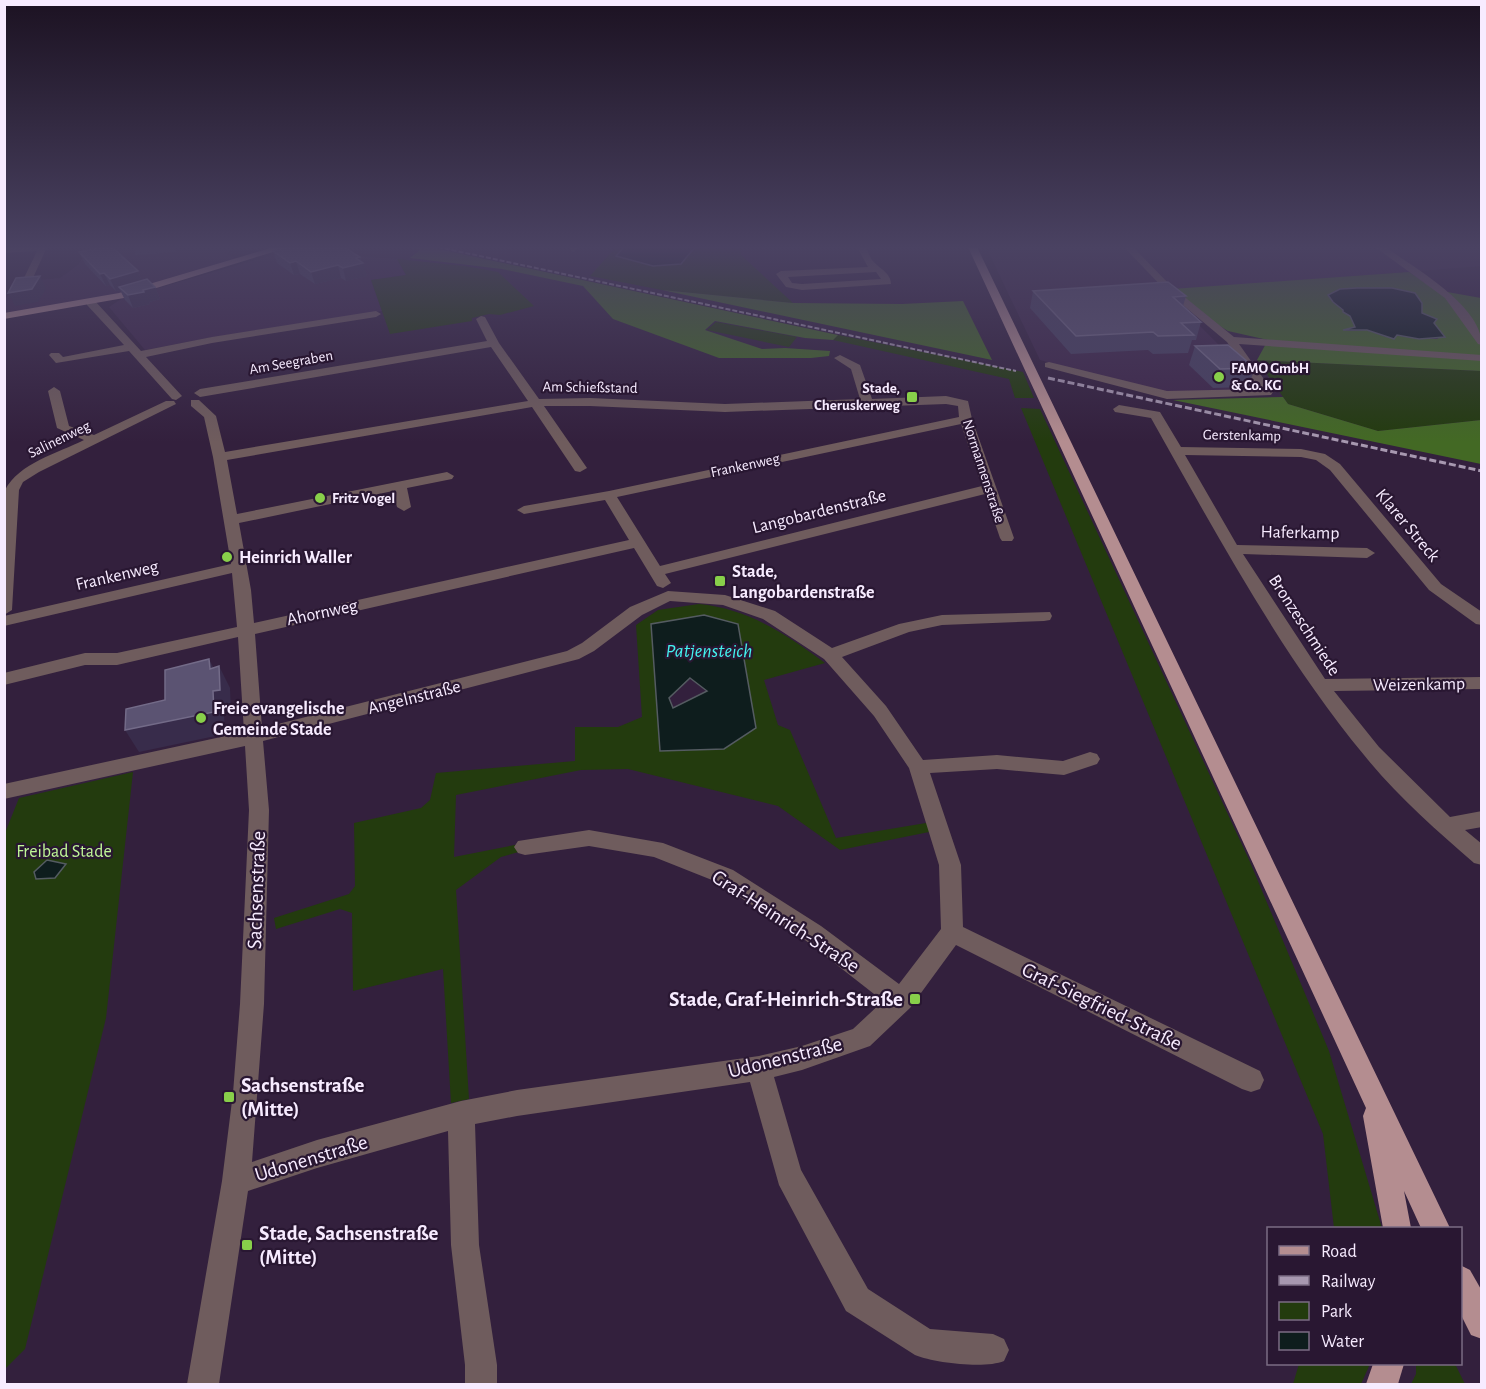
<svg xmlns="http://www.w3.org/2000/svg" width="1486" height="1389" font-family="'Alegreya Sans',sans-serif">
  <rect width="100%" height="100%" fill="#33203d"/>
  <g fill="#3e274a">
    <path d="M87 247H241L224 253 238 259 132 290 84 301 5 314 4 301 17 282 60 278 79 264Z"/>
    <path d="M986 247H1480L1482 266 1165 291 1263 389 1167 394 1040 360Z"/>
    <path d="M286 251 397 259 406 275 371 280 382 311 208 338 145 350 109 307 121 299Z"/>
  </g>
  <g fill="#233b0e" fill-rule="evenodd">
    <path d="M616 247H740L741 255 793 303 662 290 590 276Z"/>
    <path d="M397 259 465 266 498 272 534 306 500 315 489 314 472 318V321L390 334 371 280 406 275Z"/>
    <path d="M716 322 797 337 789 347 707 330Z"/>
    <path d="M838 335 1023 372 1034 398H1015L1009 379 833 340Z"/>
    <path d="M1257 360 1481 371V420L1378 431 1288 404Z"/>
    <path d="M1021 408 1040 409 1250 862 1329 1051 1382 1228H1334L1323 1134Z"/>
    <path d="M699 604C749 609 786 634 825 663L764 680 778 725 790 730 836 838 932 822 934 831 840 850 778 806 628 769 581 770 456 795 454 857 520 844 522 851 501 857 456 890 469 1099 451 1103 443 969 353 991 352 913 340 909 276 929 274 918 349 894 355 886 354 823 421 808 430 800 436 773 575 761V727H618L642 717 636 625 658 610ZM652 624 756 728 660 751Z"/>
    <path d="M133 772 106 1018 25 1349 5 1369V833L19 798Z"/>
    <path d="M1299 1364H1370L1361 1384H1293Z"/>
    <path d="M1416 1364H1455L1465 1384H1411L1416 1374Z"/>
  </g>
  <g fill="#436924" fill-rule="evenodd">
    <path d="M406 247H429L838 335 833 340 805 338 715 321 705 330 762 349 785 348 830 351 829 356 811 358H719L613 319 583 286 502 269 410 258 420 250Z"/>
    <path d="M1409 272 1436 290 1481 298V371L1257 360 1268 340 1228 331 1205 317 1172 289ZM1392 288 1421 308 1422 313 1444 335 1437 339H1419L1396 335 1386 337 1367 330 1345 331 1355 328 1350 316 1333 302 1340 289Z"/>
    <path d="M662 290 793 303 902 304 963 301 992 360Z"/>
    <path d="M1283 397 1288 404 1378 431 1481 420V464L1173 400Z"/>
  </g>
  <g fill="#0e1d1d" stroke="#545b61" stroke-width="1.5" fill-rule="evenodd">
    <path d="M624 247H695L681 264 653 266 616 256Z"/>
    <path d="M1357 288H1392L1415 293 1422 303V313L1437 319 1434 323 1445 337 1419 339 1397 335 1394 339 1367 330H1343L1355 327 1350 316 1343 312V310L1333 302 1328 295 1340 289Z"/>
    <path d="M704 615 738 624 756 728 724 749 660 751 651 624ZM690 678 707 691 673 708 669 698Z"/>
    <path d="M47 860 66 864 55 878 36 879 34 872Z"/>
  </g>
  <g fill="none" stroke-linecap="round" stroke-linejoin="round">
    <g fill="#6f5c5d" fill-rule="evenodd">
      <path d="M4 247H47L32 280 24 278 37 251 4 253Z"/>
      <path d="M570 247H579L574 252 571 251Z"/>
      <path d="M857 247H866C868 251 870 258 873 261 880 269 891 273 891 284L802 290 786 287 776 274 781 271 868 267ZM876 272 881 279 802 284 792 283 788 277Z"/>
      <path d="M1124 247H1133L1171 286 1234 337 1482 355V361L1239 344 1273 392 1271 395 1167 399 1045 367V363L1049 362 1167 391 1259 389 1227 342 1165 290Z"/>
      <path d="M1375 247H1385C1415 268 1482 306 1482 345L1478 344 1445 298Z"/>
      <path d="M87 301H95L141 351 212 337 376 311 381 314 376 317 212 343 146 357 182 396 176 400 172 399 129 351 56 363 49 355 51 353H59L63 357 124 345 87 305Z"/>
      <path d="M481 316 485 317 499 343 539 399 590 398 725 404 860 399 851 369 834 358 840 355 860 365 872 399 946 396 968 401 972 419 1014 538 1012 541H1002L1000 538 985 494 665 574 671 583 663 588 657 586 634 548 255 634 262 728 567 651 582 643 630 607 668 591 725 595 775 611 832 648 899 624 942 615 1050 612 1052 616 1050 620 1044 621 942 625 909 632 842 657 886 706 923 760 997 755 1063 761 1090 752 1097 754 1100 759 1097 764 1064 775 997 769 930 773 961 865 963 927 1260 1071 1264 1080 1260 1089 1251 1092 1242 1089 956 945 910 1008 870 1046 802 1070 774 1077 801 1170 868 1289 930 1329 993 1334 1004 1339 1009 1350 1004 1361C985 1369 935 1363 915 1355L846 1311 779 1185 750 1082 517 1116 475 1124 479 1245 497 1365V1384H465V1365L451 1245 448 1131 317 1168 248 1191 219 1384H187L222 1181 233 1093 240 1004 249 810 245 746 4 799V784L244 732 238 637 117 665H85L4 685V673L85 653H117L237 627 232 573 4 626V616L231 564 213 457 204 417 191 406V400H199L216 416 225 452 528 401 491 347 200 397 194 393 200 389 487 341 476 319ZM946 404 958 406 959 417 609 491 524 506 517 510 524 514 605 500 629 540 254 623 251 590 239 523 393 491 397 507 404 511 411 507 407 488 452 479 454 476 447 472 237 514 227 460 532 407 575 471 580 472 587 468 544 406H590L725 412ZM961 424 982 486 660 566 617 497ZM670 601 723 605 763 619 824 659 874 716 909 768 939 865 941 929 899 984 821 926 733 870 663 843 589 830 518 841 514 847 518 853 525 855 589 846 654 857 717 882 805 940 883 1001 853 1029 802 1046 759 1056 517 1090 461 1101 317 1140 252 1162 264 1004 269 810 263 741 579 659 594 651 642 615Z"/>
      <path d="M54 387 60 391 69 426 94 435 166 401H174L176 404 39 472 23 482 19 490 12 610 4 615 5 490C19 463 58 453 84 440L57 428 48 391Z"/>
      <path d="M1119 405 1160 412 1181 447 1301 449 1325 454 1340 464 1441 584 1482 612V625L1476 624 1429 590 1330 470 1316 460 1301 457 1185 455 1237 545 1367 548 1375 553 1367 558 1243 554 1325 679 1482 677V689L1334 691 1379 747 1450 817 1482 811V827L1465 830 1482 844V865L1474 863C1436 830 1396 795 1364 755 1280 653 1216 533 1151 418L1115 412 1113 409Z"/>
    </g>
    <g fill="#b48d90" fill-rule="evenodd">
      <path d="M274 247H289L124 298 4 319V313L119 293Z"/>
      <path d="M968 247H977L1450 1228H1421L1404 1191 1411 1228H1383L1363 1116 1366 1108Z"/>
      <path d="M1460 1265 1470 1270 1482 1291V1339L1471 1335 1460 1313Z"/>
      <path d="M1373 1364H1404L1398 1384H1366Z"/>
    </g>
    <path stroke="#a798b0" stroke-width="2" stroke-dasharray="5 2" stroke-linecap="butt" d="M438 247 1016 371"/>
    <path stroke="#a798b0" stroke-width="3" stroke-dasharray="7 3" stroke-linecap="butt" d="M1048 378 1482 471"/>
  </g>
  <g fill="#484161">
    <path d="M133 247H175L177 252 136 255Z"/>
    <path d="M307 248 360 257 367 276 346 281 341 278 315 284 300 274 294 275 277 263 273 251Z"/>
    <path d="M79 252 138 271 142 281 155 287 160 299 149 302 150 304 133 308 125 300 120 290 116 291 110 285 106 286 85 264Z"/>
    <path d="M1033 291 1186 296 1183 306 1201 322 1196 340H1192L1188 353 1153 354 1148 350 1071 354 1030 308Z"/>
    <path d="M1195 346 1255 368 1248 387 1213 388 1189 365Z"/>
  </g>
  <g fill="#382c4b">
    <path d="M360 257 361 264 363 263 367 276 346 281 343 268 356 258Z"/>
    <path d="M296 261 300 274 294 275 290 263Z"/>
    <path d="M338 265 341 278 315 284 311 272Z"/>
    <path d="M138 271 143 283 119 287 120 290 116 291 110 279Z"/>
    <path d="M104 273 110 285 106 286 100 274Z"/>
    <path d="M40 276 46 289 38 302 15 306 8 293Z"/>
    <path d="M155 287 160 299 149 302 150 304 133 308 128 295 143 290Z"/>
    <path d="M209 659 220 681 219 666 230 688 231 712 224 713 225 734 139 752 125 730 210 669Z"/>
  </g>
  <g fill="#5b5372" stroke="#736b88" stroke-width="1.5">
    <path d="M104 247H112L138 271 110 279 104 273 100 274 79 252Z"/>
    <path d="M289 247H306L307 248 312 247H344L360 257 356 258 363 263 343 268 338 265 311 272 296 261 290 263 273 251Z"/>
    <path d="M40 276 32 289 8 293 16 278Z"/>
    <path d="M147 279 155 287 143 290 144 292 128 295 119 287Z"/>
    <path d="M1168 282 1186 296 1173 297 1201 322 1181 323 1194 335 1158 336 1153 332 1076 336 1033 291Z"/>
    <path d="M1228 345 1255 368 1220 369 1195 346Z"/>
    <path d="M209 659 210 669 219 666 220 690 213 691 214 712 125 730 126 709 165 700V670Z"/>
  </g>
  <linearGradient id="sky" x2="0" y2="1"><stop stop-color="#1c1222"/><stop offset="0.56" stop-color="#4a4262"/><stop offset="1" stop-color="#4a4262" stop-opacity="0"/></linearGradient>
  <rect width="1486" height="442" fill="url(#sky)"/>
  <g fill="#88cf4a" stroke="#291732" stroke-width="2">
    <circle cx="1219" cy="377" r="6"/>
    <rect x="906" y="391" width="12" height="12" rx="3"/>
    <circle cx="320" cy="498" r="6"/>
    <circle cx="227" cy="557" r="6"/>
    <rect x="714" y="575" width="12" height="12" rx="3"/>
    <circle cx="201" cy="718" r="6"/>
    <rect x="909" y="993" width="12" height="12" rx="3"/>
    <rect x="223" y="1091" width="12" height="12" rx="3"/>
    <rect x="241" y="1239" width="12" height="12" rx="3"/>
  </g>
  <g text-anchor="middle" stroke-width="4.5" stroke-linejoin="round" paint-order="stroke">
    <g font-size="15" fill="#f7ebff" stroke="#291732">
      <text transform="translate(291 362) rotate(-10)" y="5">Am Seegraben</text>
      <text transform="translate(590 387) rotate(1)" y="5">Am Schießstand</text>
      <text transform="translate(1242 435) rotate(1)" y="5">Gerstenkamp</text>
      <text transform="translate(59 439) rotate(-26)" y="5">Salinenweg</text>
      <text transform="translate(745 465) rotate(-12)" y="5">Frankenweg</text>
      <text transform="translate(984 471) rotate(72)" y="5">Normannenstraße</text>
    </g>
    <g font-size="15" font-weight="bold" fill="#f7ebff" stroke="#291732" text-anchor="start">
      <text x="1231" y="373">FAMO GmbH<tspan x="1231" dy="17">&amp; Co. KG</tspan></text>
      <text x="900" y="393" text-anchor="end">Stade,<tspan x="900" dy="17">Cheruskerweg</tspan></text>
      <text x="332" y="503">Fritz Vogel</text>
    </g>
    <g font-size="18" fill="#f7ebff" stroke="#291732">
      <text transform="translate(819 511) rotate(-14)" y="6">Langobardenstraße</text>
      <text transform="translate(1408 525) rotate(50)" y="6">Klarer Streck</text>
      <text transform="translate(1300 532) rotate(1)" y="6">Haferkamp</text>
      <text transform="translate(117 575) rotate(-13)" y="6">Frankenweg</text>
      <text transform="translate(322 612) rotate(-12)" y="6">Ahornweg</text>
      <text transform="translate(1305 625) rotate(57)" y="6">Bronzeschmiede</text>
      <text transform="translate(1419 684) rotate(-1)" y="6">Weizenkamp</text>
      <text transform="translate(414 697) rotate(-14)" y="6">Angelnstraße</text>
    </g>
    <g font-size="18" font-weight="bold" fill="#f7ebff" stroke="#291732" text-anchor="start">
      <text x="239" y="563">Heinrich Waller</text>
      <text x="732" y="577">Stade,<tspan x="732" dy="21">Langobardenstraße</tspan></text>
      <text x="213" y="714">Freie evangelische<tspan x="213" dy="21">Gemeinde Stade</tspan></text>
    </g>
    <g font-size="18" fill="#bff797" stroke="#291732">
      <text x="64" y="857">Freibad Stade</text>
    </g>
    <g font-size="20" font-style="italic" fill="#43f2ef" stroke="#291732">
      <text x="709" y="657">Patjensteich</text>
    </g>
    <g font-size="21" fill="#f7ebff" stroke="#291732">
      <text transform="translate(256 890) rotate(-88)" y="7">Sachsenstraße</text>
      <text transform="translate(786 921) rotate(33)" y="7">Graf-Heinrich-Straße</text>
      <text transform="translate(1102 1006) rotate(26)" y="7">Graf-Siegfried-Straße</text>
      <text transform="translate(785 1057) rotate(-14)" y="7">Udonenstraße</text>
      <text transform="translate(311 1158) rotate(-17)" y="7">Udonenstraße</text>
    </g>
    <g font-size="21" font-weight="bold" fill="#f7ebff" stroke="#291732" text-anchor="start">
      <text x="903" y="1006" text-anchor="end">Stade, Graf-Heinrich-Straße</text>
      <text x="241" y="1092">Sachsenstraße<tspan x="241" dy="24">(Mitte)</tspan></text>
      <text x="259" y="1240">Stade, Sachsenstraße<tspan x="259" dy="24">(Mitte)</tspan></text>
    </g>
  </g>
  <rect width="1486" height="1389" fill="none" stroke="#f7ebff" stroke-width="12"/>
  <rect x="1267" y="1227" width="195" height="138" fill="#291732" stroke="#7b6c84" stroke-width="1.5"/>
  <rect x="1279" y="1246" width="30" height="9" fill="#b48d90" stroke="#7b6c84" stroke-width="1.5"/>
  <text x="1321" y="1257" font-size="18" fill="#f7ebff">Road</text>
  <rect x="1279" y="1276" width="30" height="9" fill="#a798b0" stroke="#7b6c84" stroke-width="1.5"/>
  <text x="1321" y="1287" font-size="18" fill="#f7ebff">Railway</text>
  <rect x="1279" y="1302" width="30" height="18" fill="#233b0e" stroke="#7b6c84" stroke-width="1.5"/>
  <text x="1321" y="1317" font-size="18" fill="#f7ebff">Park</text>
  <rect x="1279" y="1332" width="30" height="18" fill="#0e1d1d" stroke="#7b6c84" stroke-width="1.5"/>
  <text x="1321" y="1347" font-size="18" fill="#f7ebff">Water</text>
</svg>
